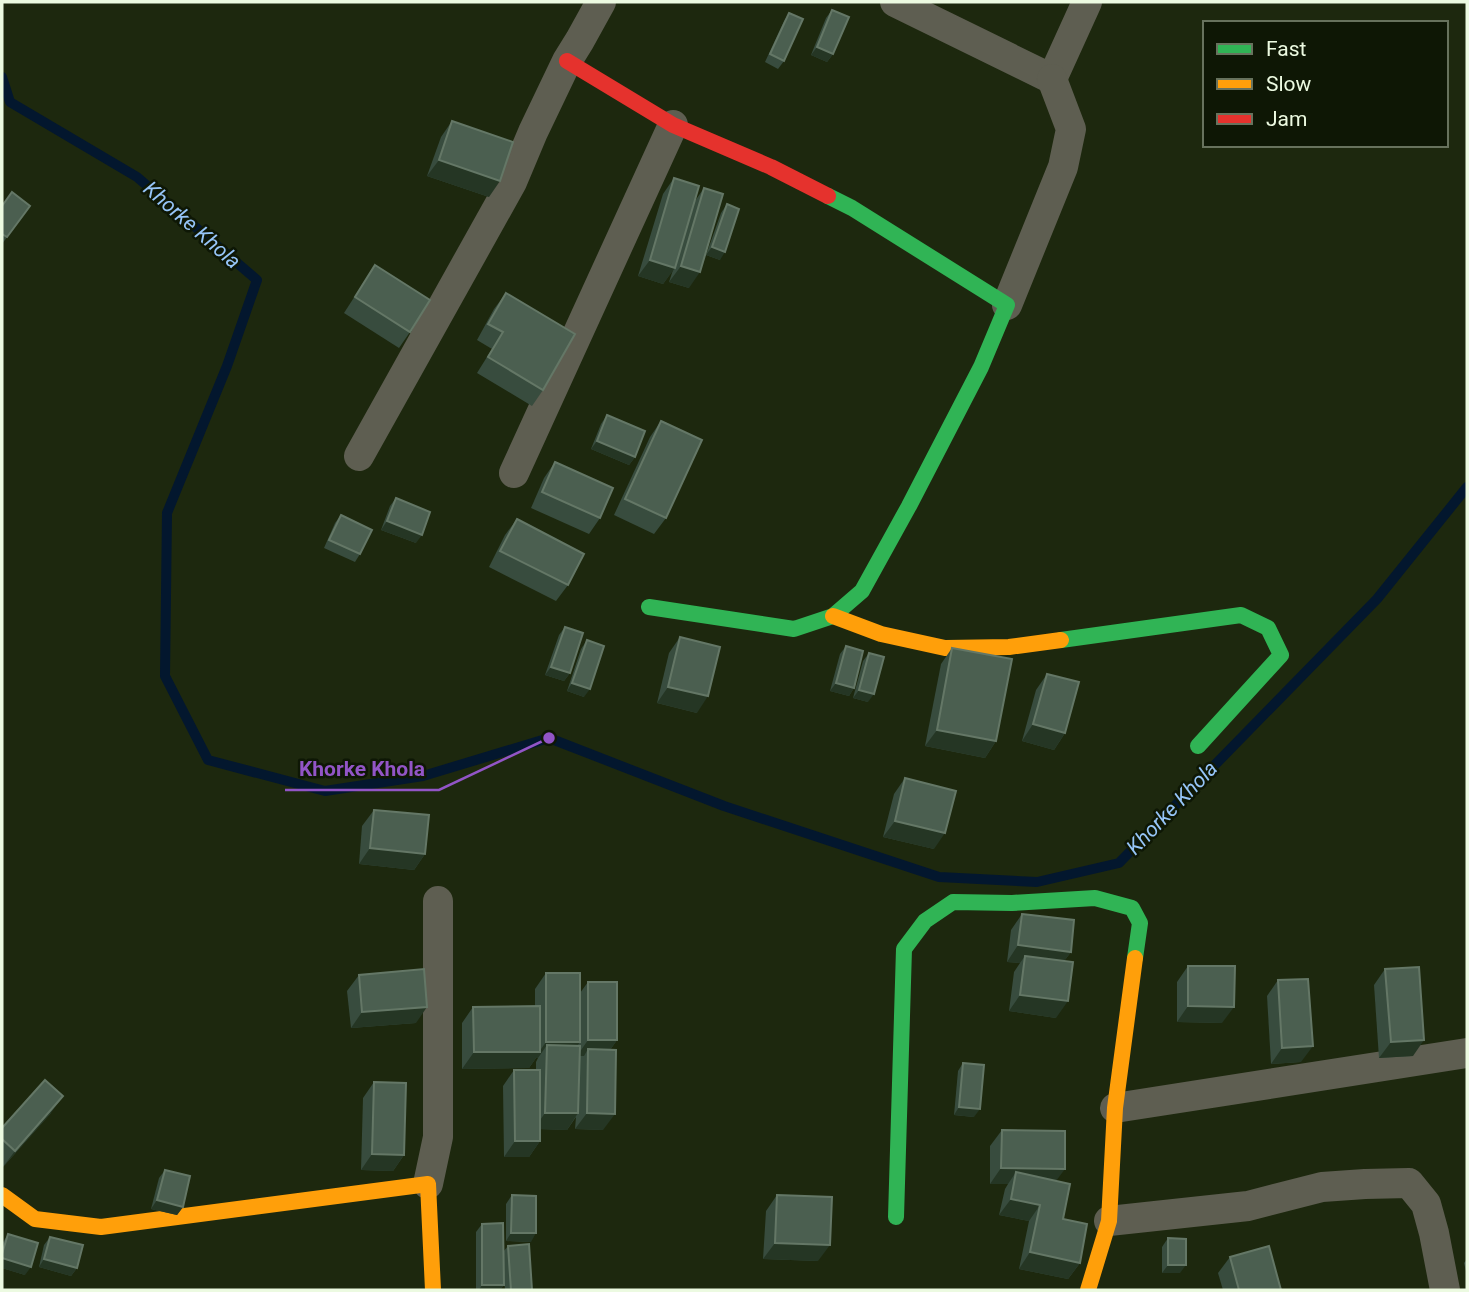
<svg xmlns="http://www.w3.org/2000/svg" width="1469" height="1292" font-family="Roboto,sans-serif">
  <rect width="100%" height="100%" fill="#1d280e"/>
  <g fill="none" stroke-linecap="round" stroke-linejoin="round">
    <path stroke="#03172e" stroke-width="10" d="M2 77 10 102 137 177 257 280 227 366 167 513 165 676 208 760 325 791 423 776 549 738 724 806 939 877 1037 882 1119 863 1377 599 1467 487"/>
    <g stroke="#5e5e51" stroke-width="30">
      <path d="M895 2 1052 79 1087 2"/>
      <path d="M1007 305 1063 167 1071 129 1052 79"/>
      <path d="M359 456 512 182 533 132 567 61 580 40 601 2"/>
      <path d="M514 473 673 125"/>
      <path d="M1115 1108 1467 1053"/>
      <path d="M428 1184 438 1137V901"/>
      <path d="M1109 1221 1248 1206 1322 1187 1365 1184 1409 1183 1426 1204 1434 1233 1445 1290"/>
    </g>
    <g stroke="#30b455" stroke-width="16">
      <path d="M649 607 794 629 833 616 862 591 909 506 981 367 1007 305 852 208 828 196"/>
      <path d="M1061 640 1241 615 1268 628 1281 655 1198 746"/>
      <path d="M896 1217 904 949 925 921 953 902 1012 903 1095 898 1132 908 1140 923 1135 958"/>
    </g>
    <g stroke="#ff9f0a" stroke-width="16">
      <path d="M833 616 881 634 945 648 1009 647 1061 640"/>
      <path d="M2 1195 35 1219 101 1227 428 1184 433 1290"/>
      <path d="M1088 1290 1109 1221 1115 1108 1135 958"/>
    </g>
    <path stroke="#e5322d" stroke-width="16" d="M567 61 673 125 771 167 828 196"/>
  </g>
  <g fill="#384c3e">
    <path d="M832 10 833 54 827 62 811 55 826 18Z"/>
    <path d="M789 13 784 61 778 69 765 62 784 21Z"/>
    <path d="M452 121 489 197 427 176 441 137Z"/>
    <path d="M674 178 695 201 704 188 689 288 669 282 673 270 663 284 638 276 663 194Z"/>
    <path d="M727 204 720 260 706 255 721 213Z"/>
    <path d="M2 206H30L2 244Z"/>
    <path d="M375 265 410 332 399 348 344 313Z"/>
    <path d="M506 293 543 390 532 406 477 373 492 349 477 340 494 309Z"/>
    <path d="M607 415 635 457 629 465 591 449 601 424Z"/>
    <path d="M661 421 666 518 654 534 614 515 650 437Z"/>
    <path d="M555 462 600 518 589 534 531 508 544 478Z"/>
    <path d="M396 498 416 543 381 530 390 506Z"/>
    <path d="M341 515 360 554 355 562 324 548 335 523Z"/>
    <path d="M517 519 568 585 556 601 489 567 505 535Z"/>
    <path d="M565 627 570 673 564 681 545 675 559 635Z"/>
    <path d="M680 637 697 713 657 703 669 653Z"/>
    <path d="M587 640 584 697 567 691 581 649Z"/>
    <path d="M846 646 854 688 849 696 830 691 840 654Z"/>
    <path d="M952 648 996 741 985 758 925 746 941 664Z"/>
    <path d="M869 653 868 702 853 698 863 661Z"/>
    <path d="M1047 674 1065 733 1054 750 1022 741 1036 690Z"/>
    <path d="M905 778 934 849 883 837 894 794Z"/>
    <path d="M374 810 425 854 414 870 359 864 362 826Z"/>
    <path d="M1022 914 1071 952 1064 961 1056 1018 1009 1011 1014 972 1020 963 1007 962 1011 930Z"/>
    <path d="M1188 966 1222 1023 1177 1022V982Z"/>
    <path d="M1385 969 1413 1056 1379 1058 1374 985Z"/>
    <path d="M546 973 580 993 588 982 617 1040 610 1050 603 1130 575 1129 576 1117 567 1130 540 1129V1141L529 1157H504L503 1086 514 1070H536V1062L538 1058H536L529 1068 462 1069V1023L473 1007 535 1006V989Z"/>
    <path d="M359 975 416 1023 351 1028 347 991Z"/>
    <path d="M1278 980 1301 1062 1271 1064 1267 996Z"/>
    <path d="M963 1063 974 1117 954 1115 958 1071Z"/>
    <path d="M374 1082 404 1155 393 1171 361 1170 363 1098Z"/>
    <path d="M51 1113 3 1167 2 1166V1128Z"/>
    <path d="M1002 1130 1056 1181 1063 1219 1080 1263 1068 1279 1019 1269 1029 1221 999 1215 1005 1189 1008 1184H990V1146Z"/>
    <path d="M165 1170 183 1207 177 1215 151 1209 159 1178Z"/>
    <path d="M512 1195 531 1242 506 1241V1204Z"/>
    <path d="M777 1195 818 1261 763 1259 766 1211Z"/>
    <path d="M482 1224 503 1252 508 1246 532 1290H505L504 1276V1285L500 1290H476V1232Z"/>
    <path d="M8 1234 25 1275 2 1268V1244Z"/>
    <path d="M50 1237 77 1268 71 1276 39 1267 44 1245Z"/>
    <path d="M1168 1238 1180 1273H1162V1247Z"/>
    <path d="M1230 1257 1281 1290H1223L1218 1273Z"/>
    <path d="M1467 1259V1275L1464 1263Z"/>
  </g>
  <g fill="#253624">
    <path d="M817 47 833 54 827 62 811 55Z"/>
    <path d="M439 160 500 181 489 197 427 176Z"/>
    <path d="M712 247 725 252 720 260 706 255Z"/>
    <path d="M650 260 675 268 663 284 638 276Z"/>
    <path d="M681 266 700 272 689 288 669 282Z"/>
    <path d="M597 441 635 457 629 465 591 449Z"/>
    <path d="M387 521 422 535 416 543 381 530Z"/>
    <path d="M551 667 570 673 564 681 545 675Z"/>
    <path d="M572 683 590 689 584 697 567 691Z"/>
    <path d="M836 683 854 688 849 696 830 691Z"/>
    <path d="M668 687 708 696 697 713 657 703Z"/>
    <path d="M859 690 874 694 868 702 853 698Z"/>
    <path d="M1033 724 1065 733 1054 750 1022 741Z"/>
    <path d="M937 730 996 741 985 758 925 746Z"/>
    <path d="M895 821 945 833 934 849 883 837Z"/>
    <path d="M370 848 425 854 414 870 359 864Z"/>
    <path d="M1018 945 1071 952 1059 968 1025 956 1020 963 1007 962Z"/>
    <path d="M1020 995 1068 1001 1056 1018 1009 1011Z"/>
    <path d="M1188 1006 1234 1007 1222 1023 1177 1022Z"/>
    <path d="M427 1007 416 1023 351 1028 362 1012Z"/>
    <path d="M588 1040H617L606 1056 588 1049 584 1056H577Z"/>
    <path d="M1424 1040 1413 1056 1379 1058 1391 1042Z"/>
    <path d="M546 1042H580L569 1058 547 1045 538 1058H536L529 1068 462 1069 474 1052H539Z"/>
    <path d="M1313 1046 1301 1062 1271 1064 1282 1048Z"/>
    <path d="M63 1096 51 1113 3 1167 15 1151Z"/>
    <path d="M959 1107 980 1109 974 1117 954 1115Z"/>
    <path d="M545 1113H578L567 1130 534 1129Z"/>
    <path d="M587 1113 615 1114 603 1130 575 1129Z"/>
    <path d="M515 1141H540L529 1157H504Z"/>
    <path d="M372 1154 404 1155 393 1171 361 1170Z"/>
    <path d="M1001 1168 1065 1169 1053 1185 1016 1172 1008 1184H990Z"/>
    <path d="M1011 1199 1040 1205 1029 1221 999 1215Z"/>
    <path d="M157 1200 183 1207 177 1215 151 1209Z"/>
    <path d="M511 1233H536L531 1242 506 1241Z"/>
    <path d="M775 1243 830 1245 818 1261 763 1259Z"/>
    <path d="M1030 1252 1080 1263 1068 1279 1019 1269Z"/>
    <path d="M2 1258 31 1267 25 1275 2 1268Z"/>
    <path d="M44 1259 77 1268 71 1276 39 1267Z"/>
    <path d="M1168 1265H1186L1180 1273H1162Z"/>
    <path d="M482 1285H504L500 1290H479Z"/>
  </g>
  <g fill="#4b5f50" stroke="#647766" stroke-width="2">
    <path d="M832 10 849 17 833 54 817 47Z"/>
    <path d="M789 13 803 19 784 61 770 54Z"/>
    <path d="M452 121 513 142 500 181 439 160Z"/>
    <path d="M674 178 699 186 675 268 650 260Z"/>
    <path d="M704 188 723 194 700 272 681 266Z"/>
    <path d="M12 192 30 206 7 237 2 234V206Z"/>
    <path d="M727 204 739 209 725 252 712 247Z"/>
    <path d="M375 265 430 300 410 332 355 297Z"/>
    <path d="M506 293 575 334 543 390 488 357 503 332 488 324Z"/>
    <path d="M607 415 645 431 635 457 597 441Z"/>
    <path d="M661 421 702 440 666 518 625 499Z"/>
    <path d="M555 462 613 488 600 518 542 492Z"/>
    <path d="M396 498 430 512 422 535 387 521Z"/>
    <path d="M341 515 372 530 360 554 329 540Z"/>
    <path d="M517 519 584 554 568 585 500 551Z"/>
    <path d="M565 627 583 633 570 673 551 667Z"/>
    <path d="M680 637 720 647 708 696 668 687Z"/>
    <path d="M587 640 604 646 590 689 572 683Z"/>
    <path d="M846 646 863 651 854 688 836 683Z"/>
    <path d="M952 648 1012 659 996 741 937 730Z"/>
    <path d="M869 653 884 657 874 694 859 690Z"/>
    <path d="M1047 674 1079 682 1065 733 1033 724Z"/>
    <path d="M905 778 956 791 945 833 895 821Z"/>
    <path d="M374 810 429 815 425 854 370 848Z"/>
    <path d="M1022 914 1074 920 1071 952 1018 945Z"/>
    <path d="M1025 956 1073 962 1068 1001 1020 995Z"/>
    <path d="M1188 966H1235L1234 1007 1188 1006Z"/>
    <path d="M1419 967 1424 1040 1391 1042 1385 969Z"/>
    <path d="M424 969 427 1007 362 1012 359 975Z"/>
    <rect x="546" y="973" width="34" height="69"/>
    <path d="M1308 979 1313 1046 1282 1048 1278 980Z"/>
    <rect x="588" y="982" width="29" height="58"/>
    <path d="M540 1006V1052H474L473 1007Z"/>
    <path d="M547 1045 580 1046 578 1113H545Z"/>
    <path d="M588 1049 616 1050 615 1114 587 1113Z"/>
    <path d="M963 1063 984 1065 980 1109 959 1107Z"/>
    <path d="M514 1070H540V1141H515Z"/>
    <path d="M45 1080 63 1096 15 1151 2 1139V1128Z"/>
    <path d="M374 1082 406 1083 404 1155 372 1154Z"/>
    <path d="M1002 1130 1065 1131V1169L1001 1168Z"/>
    <path d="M165 1170 190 1176 183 1207 157 1200Z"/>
    <path d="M1016 1172 1070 1184 1063 1219 1087 1224 1080 1263 1030 1252 1040 1205 1011 1199Z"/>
    <path d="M512 1195 536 1196V1233H511Z"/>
    <path d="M777 1195 832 1197 830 1245 775 1243Z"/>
    <path d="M503 1223 504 1285H482V1224Z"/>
    <path d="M8 1234 38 1243 31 1267 2 1258V1254Z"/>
    <path d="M50 1237 83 1245 77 1268 44 1259Z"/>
    <path d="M1168 1238 1186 1239V1265H1168Z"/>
    <path d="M529 1244 532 1290H511L508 1246Z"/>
    <path d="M1269 1246 1281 1290H1239L1230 1257Z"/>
  </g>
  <g text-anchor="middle" stroke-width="5" stroke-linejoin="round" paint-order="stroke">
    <g font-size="21" font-style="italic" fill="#96c5f8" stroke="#0e1705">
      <text transform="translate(192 225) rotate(41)" y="7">Khorke Khola</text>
      <text transform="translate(1172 808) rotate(-46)" y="7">Khorke Khola</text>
    </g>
  </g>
  <path fill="none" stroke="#9255c6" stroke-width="2.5" d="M549 738L439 790H285"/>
  <circle fill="#9255c6" stroke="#0e1705" stroke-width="2.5" cx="549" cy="738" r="7"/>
  <g font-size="21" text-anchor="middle" font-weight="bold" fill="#9255c6" stroke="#0e1705" stroke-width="5" stroke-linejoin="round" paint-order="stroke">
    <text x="362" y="776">Khorke Khola</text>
  </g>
  <rect width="1469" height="1292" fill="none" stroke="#ecfae1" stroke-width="7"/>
  <rect x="1203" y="21" width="245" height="126" fill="#0e1705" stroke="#67725d" stroke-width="2"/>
  <rect x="1217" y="44" width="35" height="10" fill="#30b455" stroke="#67725d" stroke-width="2"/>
  <text x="1266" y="56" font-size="21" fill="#ecfae1">Fast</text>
  <rect x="1217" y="79" width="35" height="10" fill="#ff9f0a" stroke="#67725d" stroke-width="2"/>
  <text x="1266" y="91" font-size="21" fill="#ecfae1">Slow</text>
  <rect x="1217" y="114" width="35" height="10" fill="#e5322d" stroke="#67725d" stroke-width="2"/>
  <text x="1266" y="126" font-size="21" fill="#ecfae1">Jam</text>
</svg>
